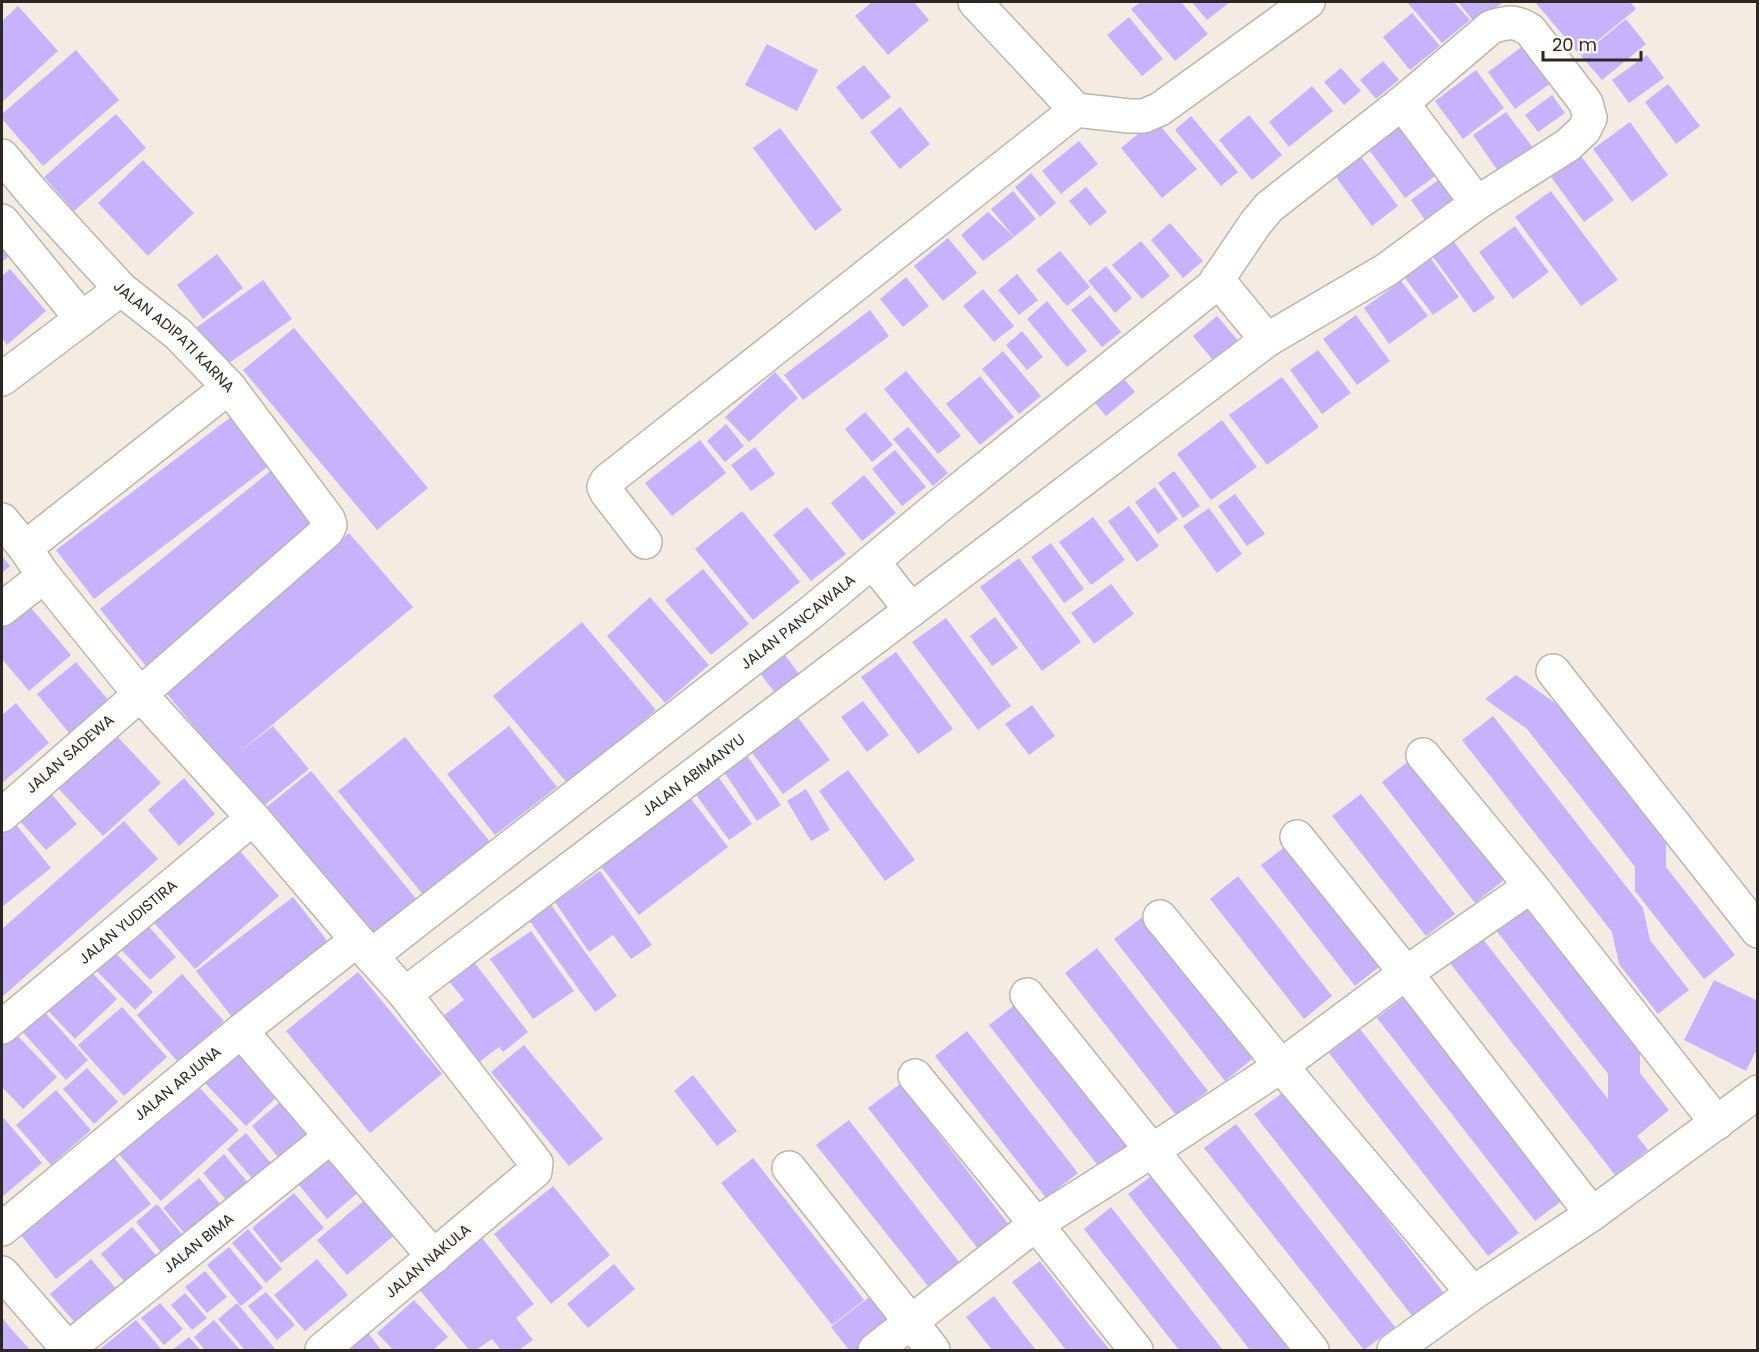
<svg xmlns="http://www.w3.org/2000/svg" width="1759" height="1352" font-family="Poppins,sans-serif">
  <rect width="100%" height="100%" fill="#f4ece2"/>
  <g fill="#c7b3fd">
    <path d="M872 2H914L929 20 888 55 855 16Z"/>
    <path d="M1141 2H1181L1208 34 1175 61 1131 9Z"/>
    <path d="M1192 2H1230L1207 20Z"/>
    <path d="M1407 2H1454L1470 20 1442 43Z"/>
    <path d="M1458 2H1503L1476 24Z"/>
    <path d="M1535 2H1630L1636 9 1580 55Z"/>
    <path d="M18 6 58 51 2 102V21Z"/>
    <path d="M1412 13 1440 46 1410 70 1383 37Z"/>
    <path d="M1129 17 1163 59 1142 76 1107 35Z"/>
    <path d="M1626 19 1646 44 1602 80 1581 56Z"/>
    <path d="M767 44 818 70 797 111 745 85Z"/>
    <path d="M1523 46 1551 83 1515 109 1488 72Z"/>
    <path d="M76 50 119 100 43 166 2 119V114Z"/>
    <path d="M1647 55 1664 78 1629 103 1612 80Z"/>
    <path d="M1383 61 1399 80 1376 99 1360 80Z"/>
    <path d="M864 65 891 97 862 120 836 87Z"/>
    <path d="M1341 68 1361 91 1344 105 1324 82Z"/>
    <path d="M1476 70 1504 108 1463 139 1435 101Z"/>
    <path d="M1668 84 1700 126 1676 144 1645 102Z"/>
    <path d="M1312 86 1333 111 1289 147 1269 122Z"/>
    <path d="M1552 95 1565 113 1538 132 1525 115Z"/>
    <path d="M900 107 930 144 900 169 870 132Z"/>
    <path d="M1506 112 1534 149 1500 174 1473 135Z"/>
    <path d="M116 114 146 148 74 211 44 177Z"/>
    <path d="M1249 115 1282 155 1252 180 1219 140Z"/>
    <path d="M1191 116 1238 172 1221 186 1175 130Z"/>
    <path d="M1406 117 1445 169 1405 198 1366 146Z"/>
    <path d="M1155 120 1197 169 1162 198 1121 148Z"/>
    <path d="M1630 122 1668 175 1632 202 1593 149Z"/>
    <path d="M780 128 842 210 815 231 753 148Z"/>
    <path d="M1079 141 1098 164 1061 194 1042 171Z"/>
    <path d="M1359 154 1398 206 1372 226 1333 173Z"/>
    <path d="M1581 156 1614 200 1584 222 1551 177Z"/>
    <path d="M143 160 194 213 148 256 98 203Z"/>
    <path d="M1031 173 1056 203 1040 217 1015 187Z"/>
    <path d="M1445 175 1463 199 1428 224 1411 200Z"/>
    <path d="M1086 187 1107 212 1090 226 1069 201Z"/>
    <path d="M1013 191 1036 219 1014 237 983 261 961 235 988 212 1014 237 991 209Z"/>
    <path d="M1551 191 1618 280 1581 306 1515 217Z"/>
    <path d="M1170 223 1203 261 1183 278 1151 240Z"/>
    <path d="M1515 226 1549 272 1513 299 1479 252Z"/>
    <path d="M948 238 977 273 943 301 914 266Z"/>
    <path d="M1452 239 1495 298 1474 313 1431 254Z"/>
    <path d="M1141 241 1170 276 1142 299 1112 265Z"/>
    <path d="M2 247 9 256 2 262Z"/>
    <path d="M1060 251 1090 287 1067 306 1036 270Z"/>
    <path d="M217 254 243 288 203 319 177 285Z"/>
    <path d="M1431 259 1459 297 1433 315 1405 278Z"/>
    <path d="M1106 266 1132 298 1115 313 1088 281Z"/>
    <path d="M10 269 46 311 7 345 2 338V276Z"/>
    <path d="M1017 274 1038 300 1019 315 998 290Z"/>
    <path d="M906 277 929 306 903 327 880 299Z"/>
    <path d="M263 280 292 319 225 366 197 327Z"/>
    <path d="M1401 281 1428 316 1389 344 1364 308Z"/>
    <path d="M983 289 1014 326 994 342 963 306Z"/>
    <path d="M1090 295 1121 332 1102 347 1071 310Z"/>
    <path d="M1047 301 1087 351 1067 367 1027 319Z"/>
    <path d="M870 310 889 336 803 400 784 375Z"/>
    <path d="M1356 315 1390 361 1357 385 1323 339Z"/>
    <path d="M1217 316 1241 344 1217 365 1193 336Z"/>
    <path d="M294 328 428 488 377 530 243 370Z"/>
    <path d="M1022 331 1043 357 1027 370 1006 345Z"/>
    <path d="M1318 350 1351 393 1322 414 1290 370Z"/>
    <path d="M1003 351 1041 396 1019 414 982 369Z"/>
    <path d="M906 371 961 436 938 454 884 389Z"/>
    <path d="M775 372 798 398 749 442 725 417Z"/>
    <path d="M980 376 1014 417 980 445 946 404Z"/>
    <path d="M1282 377 1319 427 1267 465 1229 415Z"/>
    <path d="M1124 379 1135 392 1106 416 1095 403Z"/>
    <path d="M240 410 278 459 94 599 56 550Z"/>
    <path d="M865 412 893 445 872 462 845 429Z"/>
    <path d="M1222 420 1257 467 1211 500 1177 454Z"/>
    <path d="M726 424 744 446 725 462 707 441Z"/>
    <path d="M908 427 948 473 933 486 893 439Z"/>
    <path d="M700 440 726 473 672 516 645 483Z"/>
    <path d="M755 447 775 474 751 491 731 465Z"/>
    <path d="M895 450 926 487 902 506 872 469Z"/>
    <path d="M279 464 329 524 149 670 100 609Z"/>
    <path d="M1174 471 1200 506 1183 518 1158 483Z"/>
    <path d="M864 475 896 513 862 541 831 503Z"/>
    <path d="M1155 487 1178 519 1158 534 1135 502Z"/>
    <path d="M1235 494 1265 534 1247 546 1218 506Z"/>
    <path d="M1129 506 1159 546 1137 562 1108 521Z"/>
    <path d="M807 507 846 554 811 581 773 535Z"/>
    <path d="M1209 508 1242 554 1217 573 1183 526Z"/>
    <path d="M742 511 800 582 753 620 695 549Z"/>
    <path d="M1093 517 1125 560 1091 585 1059 542Z"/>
    <path d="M349 533 413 607 236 755 273 726 309 769 256 812 226 765 163 689Z"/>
    <path d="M1051 543 1084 589 1064 603 1031 557Z"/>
    <path d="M2 556 10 566 2 573Z"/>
    <path d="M1019 558 1081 642 1042 671 980 587Z"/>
    <path d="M703 569 749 624 711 655 665 600Z"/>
    <path d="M1111 584 1134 614 1094 644 1071 613Z"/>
    <path d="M650 597 709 665 665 703 607 636Z"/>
    <path d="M27 603 71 655 29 691 2 659V624Z"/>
    <path d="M995 617 1018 648 992 666 970 636Z"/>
    <path d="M946 618 1011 706 978 730 912 642Z"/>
    <path d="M582 622 656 710 568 784 493 696Z"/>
    <path d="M778 646 800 675 775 693 754 665Z"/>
    <path d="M896 652 953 729 918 754 861 677Z"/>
    <path d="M76 662 109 701 70 734 37 694Z"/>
    <path d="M1516 675 1558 705 1666 843V867L1735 955 1704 979 1635 891V867L1604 827 1527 729 1485 699Z"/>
    <path d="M863 701 889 735 867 752 841 717Z"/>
    <path d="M16 703 49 743 2 783V715Z"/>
    <path d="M1032 705 1055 736 1029 755 1005 724Z"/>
    <path d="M794 712 830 760 783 794 747 746Z"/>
    <path d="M1493 716 1643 908 1650 940 1689 990 1658 1014 1619 964 1612 932 1462 740Z"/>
    <path d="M509 726 557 787 495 835 447 774Z"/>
    <path d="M115 734 161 783 103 836 57 787Z"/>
    <path d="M405 737 495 848 429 902 338 791Z"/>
    <path d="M746 754 781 805 757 821 722 769Z"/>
    <path d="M1410 760 1504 880 1475 903 1382 782Z"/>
    <path d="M848 770 915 860 885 881 819 791Z"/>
    <path d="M311 771 418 901 365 944 258 814Z"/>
    <path d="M714 771 752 824 729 840 691 788Z"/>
    <path d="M184 778 215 814 179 846 148 810Z"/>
    <path d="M806 789 830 830 811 841 787 801Z"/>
    <path d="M49 791 77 824 46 850 17 818Z"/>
    <path d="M1361 794 1455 914 1426 936 1332 816Z"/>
    <path d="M688 795 728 847 639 915 599 864Z"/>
    <path d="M124 821 158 859 2 997V929Z"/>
    <path d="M14 822 51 868 2 907V832Z"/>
    <path d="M232 842 279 896 195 969 148 916Z"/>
    <path d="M1290 843 1384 963 1355 986 1261 865Z"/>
    <path d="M600 871 652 945 631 959 613 935 589 952 555 902Z"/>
    <path d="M1238 876 1332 996 1304 1019 1210 899Z"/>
    <path d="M293 897 329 943 232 1017 196 971Z"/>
    <path d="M546 898 617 996 595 1012 524 913Z"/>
    <path d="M1527 905 1640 1049V1073L1669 1110 1637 1136 1648 1150 1615 1175 1450 963 1482 938 1608 1099V1074L1495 929Z"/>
    <path d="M1145 915 1256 1056 1225 1081 1114 939Z"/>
    <path d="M143 920 176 957 150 980 116 944Z"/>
    <path d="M531 931 574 991 533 1019 490 959Z"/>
    <path d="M107 944 153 992 135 1010 88 962Z"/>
    <path d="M1097 948 1208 1091 1176 1115 1065 973Z"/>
    <path d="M474 962 528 1032 503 1052 499 1047 470 1069 434 1023 464 1000 449 981Z"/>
    <path d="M83 963 117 999 75 1039 41 1003Z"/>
    <path d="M358 972 442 1074 370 1133 286 1031Z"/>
    <path d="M182 974 224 1021 178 1062 137 1015Z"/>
    <path d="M1714 980 1758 1001V1047L1746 1071 1684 1040Z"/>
    <path d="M1408 994 1567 1197 1535 1221 1377 1018Z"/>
    <path d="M1020 1001 1131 1143 1099 1167 989 1025Z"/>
    <path d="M122 1007 167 1057 124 1096 78 1045Z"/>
    <path d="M41 1008 88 1060 66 1080 19 1028Z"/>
    <path d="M10 1028 57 1077 23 1109 2 1087V1036Z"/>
    <path d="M1360 1029 1519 1233 1488 1256 1329 1053Z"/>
    <path d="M967 1031 1078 1173 1046 1198 935 1056Z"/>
    <path d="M524 1045 603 1139 569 1166 491 1072Z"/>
    <path d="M234 1047 279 1095 246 1126 200 1078Z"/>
    <path d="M87 1068 118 1102 94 1124 63 1089Z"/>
    <path d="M693 1075 737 1131 717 1146 674 1091Z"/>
    <path d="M195 1083 239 1130 161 1201 117 1152Z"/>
    <path d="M900 1084 1010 1226 979 1250 868 1108Z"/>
    <path d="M56 1090 91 1130 51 1165 16 1125Z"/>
    <path d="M1286 1090 1444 1293 1413 1317 1254 1114Z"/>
    <path d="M281 1101 313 1140 284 1164 252 1126Z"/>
    <path d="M2 1116 42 1163 2 1197Z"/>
    <path d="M849 1120 959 1262 928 1286 816 1145Z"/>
    <path d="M1236 1124 1395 1327 1364 1350 1204 1148Z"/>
    <path d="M246 1133 275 1168 256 1183 227 1149Z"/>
    <path d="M111 1154 151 1204 56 1279 16 1229Z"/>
    <path d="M224 1154 254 1190 233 1208 203 1173Z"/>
    <path d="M332 1157 360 1191 327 1219 299 1185Z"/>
    <path d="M753 1158 864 1300 832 1325 721 1183Z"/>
    <path d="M1155 1173 1294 1350H1250L1128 1194Z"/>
    <path d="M199 1178 226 1211 191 1241 163 1208Z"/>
    <path d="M553 1186 610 1255 551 1304 494 1234Z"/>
    <path d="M294 1193 324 1228 281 1263 252 1228Z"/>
    <path d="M367 1198 397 1233 347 1275 317 1240Z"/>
    <path d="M157 1204 191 1245 170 1263 136 1222Z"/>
    <path d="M1111 1207 1164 1275 1223 1350H1179L1101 1251 1084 1229Z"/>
    <path d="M132 1227 160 1260 128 1286 101 1254Z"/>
    <path d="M248 1229 282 1269 266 1283 232 1243Z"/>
    <path d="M482 1238 534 1304 516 1318 533 1340 519 1350H501L492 1339 476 1350H469L418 1288Z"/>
    <path d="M229 1247 263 1288 241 1306 207 1265Z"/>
    <path d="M91 1259 119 1292 78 1326 50 1294Z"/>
    <path d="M317 1259 348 1295 305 1331 274 1295Z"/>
    <path d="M1040 1261 1091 1327 1110 1350H1066L1048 1327 1012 1282Z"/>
    <path d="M614 1264 635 1289 588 1328 567 1304Z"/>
    <path d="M205 1271 227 1297 207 1313 185 1287Z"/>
    <path d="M878 1290 901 1320 861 1350H849L831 1327Z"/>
    <path d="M266 1292 295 1325 277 1340 248 1306Z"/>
    <path d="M185 1293 207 1318 192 1330 171 1305Z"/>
    <path d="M994 1296 1010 1317 1036 1350H992L966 1317Z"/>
    <path d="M414 1300 448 1337 433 1350H393L377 1333Z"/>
    <path d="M160 1303 183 1329 164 1345 141 1318Z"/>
    <path d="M237 1303 276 1350H245L218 1319Z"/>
    <path d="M2 1317 7 1324 30 1350H2Z"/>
    <path d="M136 1320 162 1350H99Z"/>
    <path d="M214 1320 240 1350H205L194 1337Z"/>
    <path d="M367 1331 381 1350H341Z"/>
    <path d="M189 1337 200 1350H172Z"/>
  </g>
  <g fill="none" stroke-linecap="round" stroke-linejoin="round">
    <defs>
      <g id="minor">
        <path d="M1076 110 1129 116H1144L1160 109 1308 2"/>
        <path id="s1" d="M2 156 32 192 121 289 178 334 229 387 328 519 330 525 327 531 2 815"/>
        <path d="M2 221 82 319"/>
        <path d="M1217 279 1267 340"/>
        <path d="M2 379 121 289"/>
        <path d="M2 520 25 548 44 576 139 693 253 818 371 956 405 994 536 1163 535 1171 322 1350"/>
        <path d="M645 542 607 493 604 487 607 481 1076 110 975 2"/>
        <path d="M25 548 229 387"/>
        <path d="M873 562 911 610"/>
        <path d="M2 609 44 576"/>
        <path d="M1553 671 1758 931"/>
        <path d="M1423 755 1531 886 1717 1123"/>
        <path d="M1297 837 1406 973 1592 1214"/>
        <path d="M1160 917 1281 1066 1473 1293"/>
        <path id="s2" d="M371 956 808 615 939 506 1213 286 1255 224 1269 207 1402 103 1491 27C1508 22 1514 20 1530 30L1586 103 1590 118 1584 130 1568 145 1477 203"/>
        <path id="s3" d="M405 994 1267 340 1386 270 1477 203 1402 103"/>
        <path d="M1027 995 1312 1350"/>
        <path id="s4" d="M2 1027 253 818"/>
        <path d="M241 1031 434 1257"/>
        <path d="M915 1076 1036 1224 1136 1350"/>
        <path d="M789 1168 933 1350"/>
        <path id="s5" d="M2 1229 241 1031 357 940"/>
        <path d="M2 1273 69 1350"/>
        <path id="s6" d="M68 1349 330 1137"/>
        <path d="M875 1350 1036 1224 1153 1150 1281 1066 1406 973 1531 886"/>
        <path d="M1394 1350 1473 1293 1592 1214 1758 1092"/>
      </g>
    </defs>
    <use href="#minor" stroke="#bcb5ab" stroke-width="36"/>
    <use href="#minor" stroke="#fff" stroke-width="33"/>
  </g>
  <g text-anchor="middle" stroke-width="4.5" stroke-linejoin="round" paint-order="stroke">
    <g font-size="15" fill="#2b2824" stroke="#fefaf4">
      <text dy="5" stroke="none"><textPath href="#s1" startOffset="250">JALAN ADIPATI KARNA</textPath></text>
      <text dy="5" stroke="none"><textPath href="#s2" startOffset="542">JALAN PANCAWALA</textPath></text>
      <text transform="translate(70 754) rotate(-41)" y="5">JALAN SADEWA</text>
      <text dy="5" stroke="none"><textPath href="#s3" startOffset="362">JALAN ABIMANYU</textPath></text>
      <text dy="5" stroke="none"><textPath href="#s4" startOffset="164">JALAN YUDISTIRA</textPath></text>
      <text dy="5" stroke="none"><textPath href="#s5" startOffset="228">JALAN ARJUNA</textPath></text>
      <text dy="5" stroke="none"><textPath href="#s6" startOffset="168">JALAN BIMA</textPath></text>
      <text transform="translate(428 1261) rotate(-40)" y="5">JALAN NAKULA</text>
    </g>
  </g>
  <rect width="1759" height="1352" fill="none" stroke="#2b2824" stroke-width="6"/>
  <path d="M1543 51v9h98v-9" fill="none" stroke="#2b2824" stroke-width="3"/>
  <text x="1552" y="51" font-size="18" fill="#2b2824" stroke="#fefaf4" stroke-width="4.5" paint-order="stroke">20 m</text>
</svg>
